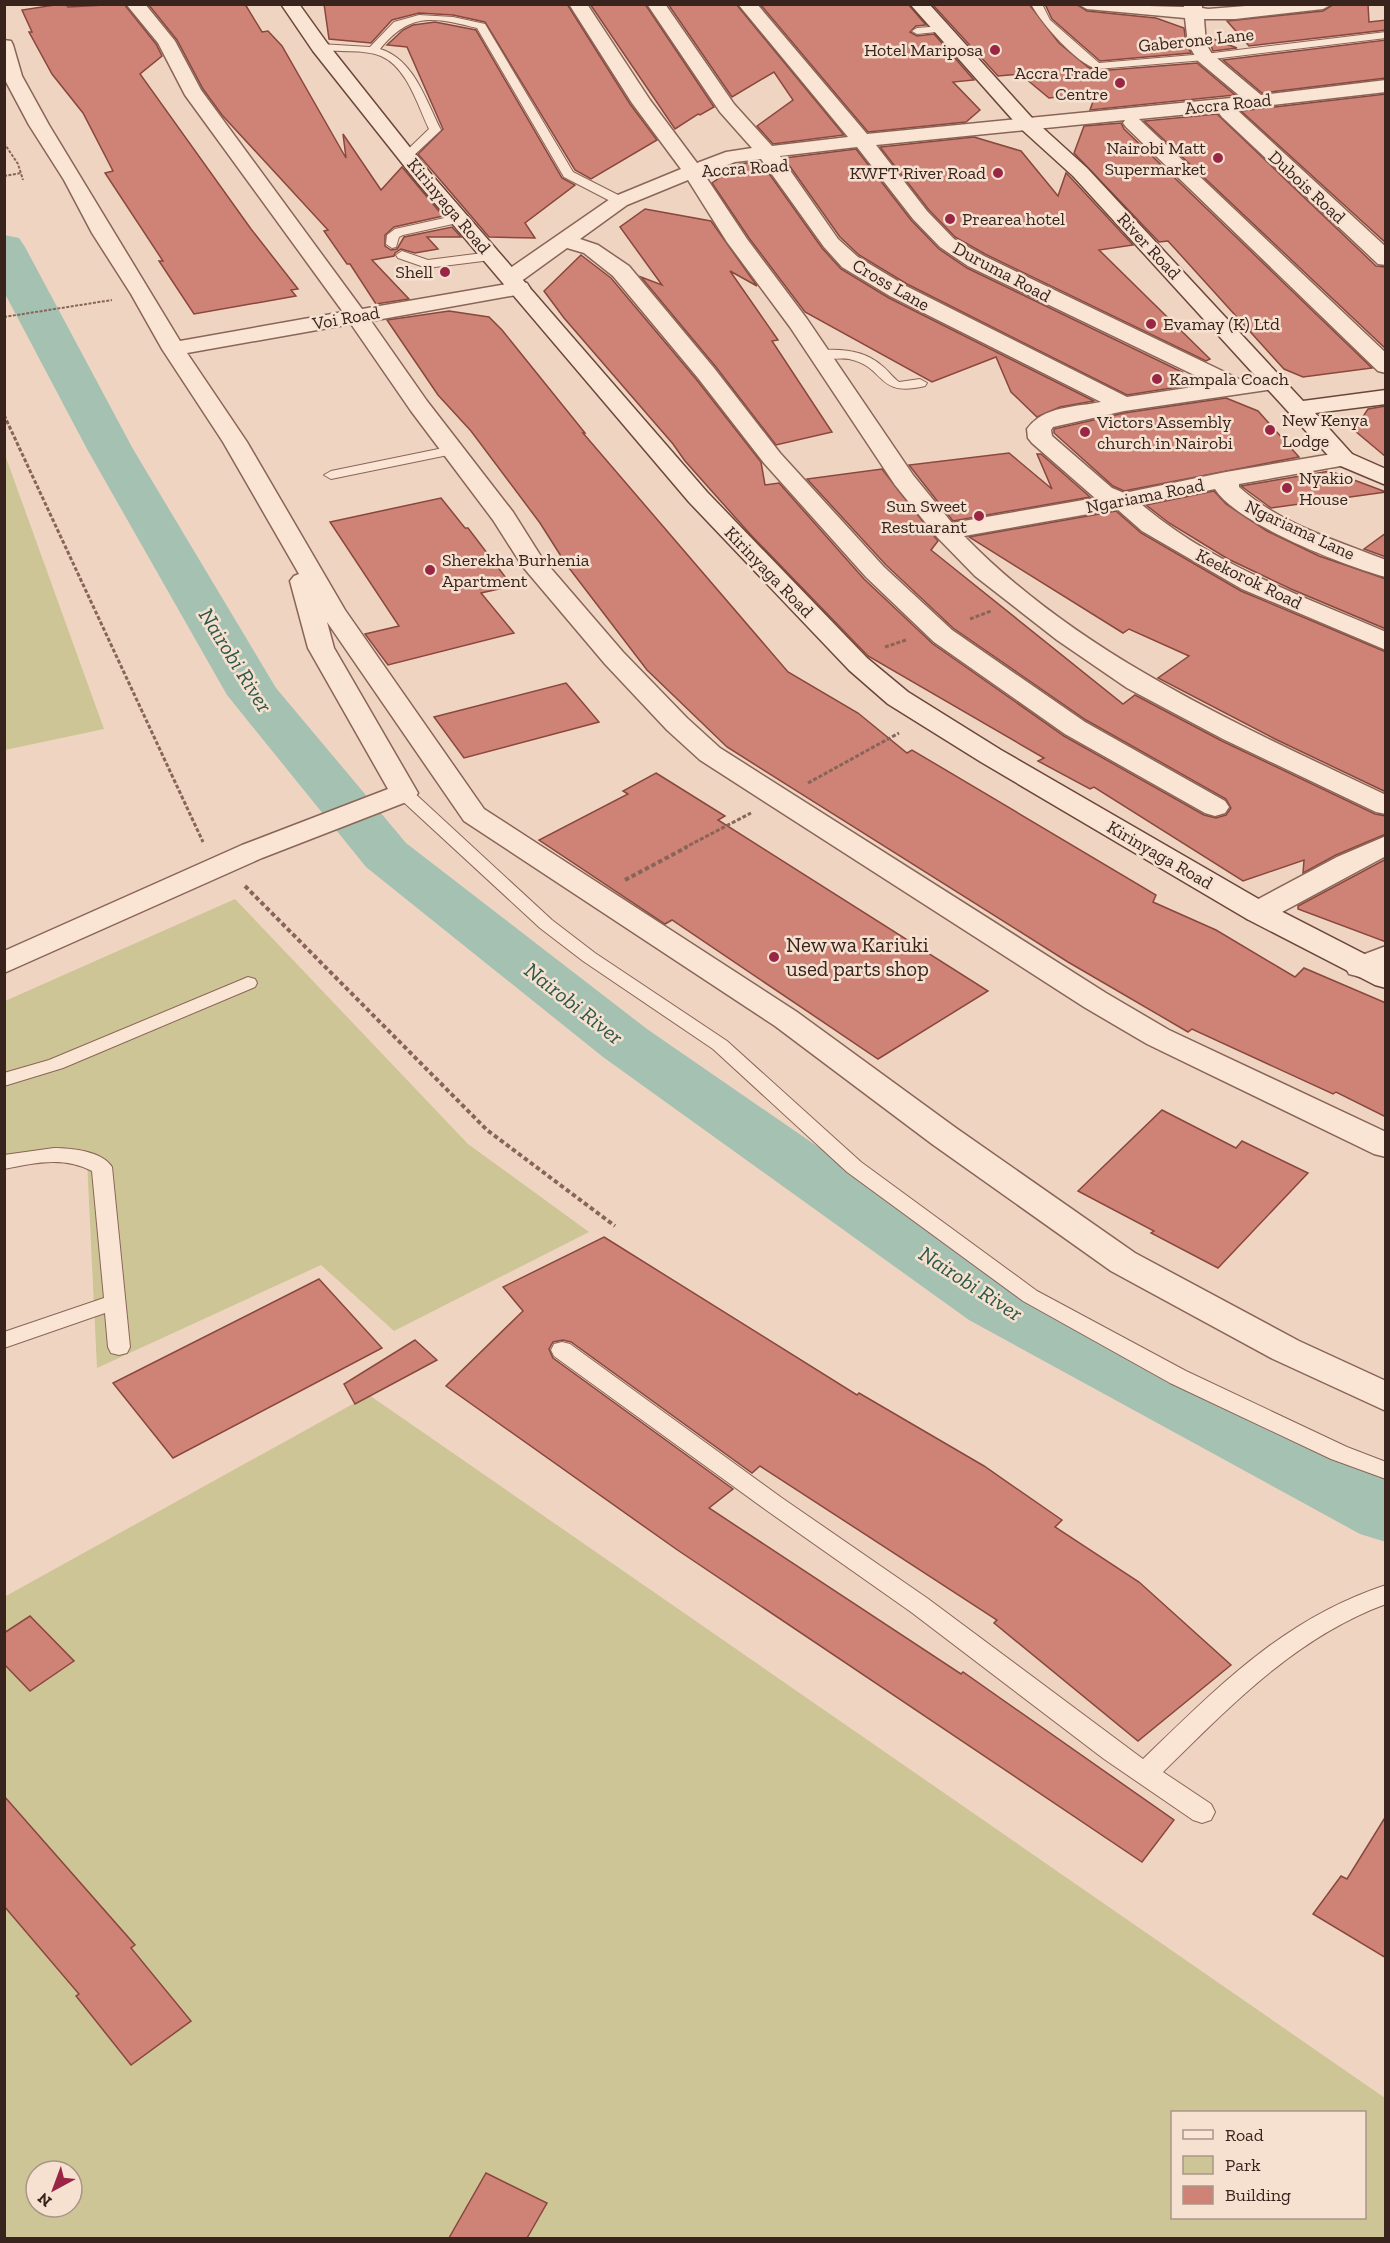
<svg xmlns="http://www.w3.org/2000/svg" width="1390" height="2243" font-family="'Zilla Slab',serif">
  <rect width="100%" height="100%" fill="#efd5c1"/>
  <g fill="#cdc595" fill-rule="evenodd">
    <path d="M5 455 104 729 5 750H4Z"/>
    <path d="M235 899 468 1144 589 1232 394 1331 321 1265 97 1368 87 1160 5 1164V1001Z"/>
    <path d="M369 1395 1385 2098V2238H5L4 1597ZM1172 2112H1364V2218H1172ZM36 2171H72V2207H36Z"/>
  </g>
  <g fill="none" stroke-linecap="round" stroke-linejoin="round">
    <path fill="#a4c1b1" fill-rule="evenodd" d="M4 235 19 238 25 247 133 449 276 688 406 843 647 1029 1017 1284 1386 1478V1542L1360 1534 969 1320 603 1057 366 867 227 695 87 449 4 292Z"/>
  </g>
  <g fill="#ce8376" stroke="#89473d" stroke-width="1.5">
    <path d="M61 4H66L68 7 124 4 156 44 162 56 140 74 251 229 298 289 291 290 296 296 194 314 159 261H163L105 173 113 171 83 113 52 74 29 32H32L22 10Z"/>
    <path d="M148 4H245L262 32 268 31 282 46 346 158 343 134 381 190 402 167 443 216 394 227 385 235V246L391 250 397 249 404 237 452 227 461 237H427L438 249 415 253 401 249 395 253 394 256 372 260 409 299 376 304 350 264H347L324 231 328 230 222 115 203 89 177 40Z"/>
    <path d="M324 4H567L630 104 657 140 591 179 575 170 485 22 453 15 419 13 392 20 371 43 329 39Z"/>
    <path d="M590 4H645L714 107 700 115 698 114 675 129Z"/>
    <path d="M668 4H736L844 135 773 144 757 126 793 100 774 72 732 97Z"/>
    <path d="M760 4H908L926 25 916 26 910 32 917 36 934 34 974 80 953 82 980 110 966 122 868 132Z"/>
    <path d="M932 4H1029L1059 43 1088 67 1097 71 1197 63 1235 95 1090 110 1096 93 1049 98 1020 74 998 76Z"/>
    <path d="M1045 4H1076L1087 11 1156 18 1184 28 1186 44 1191 53 1100 61 1052 19Z"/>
    <path d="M1334 4H1368L1369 22 1386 20V30L1249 46 1227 21 1323 11Z"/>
    <path d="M435 22 476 30 562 178 575 185 525 223 535 238 489 237 418 154 443 129 407 47 387 45 403 30 413 25Z"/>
    <path d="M1208 37 1237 48 1213 51Z"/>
    <path d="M1386 40V78L1262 93 1223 60Z"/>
    <path d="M1386 94V243L1241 111Z"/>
    <path d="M1217 114 1376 266 1386 267V349L1144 121Z"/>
    <path d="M1121 123 1124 129 1372 368 1303 377 1284 369 1168 241 1159 242 1074 153 1084 126Z"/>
    <path d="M974 137 1021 151 1058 196 1066 173 1071 178 1133 245 1099 250 1210 359 1206 361 985 254 955 237 929 210 880 147Z"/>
    <path d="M856 149 911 220 939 249 967 268 1182 372 1170 377 1191 385 1127 395 907 284 859 255 840 237 784 158Z"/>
    <path d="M760 161 822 248 841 269 889 298 1094 401 1060 407 1037 417 1011 392 996 357 932 382 805 312 749 238 712 183 740 164Z"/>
    <path d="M645 209 711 221 757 286 730 271 778 340 772 341 832 432 776 445 716 367 641 277 662 285 620 227Z"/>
    <path d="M581 255 611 278 696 379 761 462 765 485 779 483 864 579 933 644 1064 736 1204 815 1216 818 1226 815 1231 808 1226 799 1086 720 953 628 886 565 807 479 882 469 938 541 931 550 1123 704 1135 695 1222 741 1375 814 1386 816V834L1336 855 1303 873 1304 860 1243 881 1094 787 1090 789 1038 761 1044 758 868 656 750 534 685 461 673 444 564 318 544 291Z"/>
    <path d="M449 311 489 317 502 330 585 433H583L788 672 858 713 907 753 912 750 1156 895 1153 902 1216 930 1295 977 1304 968 1386 1003V1117L1336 1092 1333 1094 1192 1029 1188 1032 1068 962 727 747 647 670 566 564 540 523 471 431 438 395 387 320Z"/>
    <path d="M1226 398 1258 411 1299 457 1124 491 1113 486 1054 433V429L1124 413Z"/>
    <path d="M1386 406V457L1354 430 1368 409Z"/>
    <path d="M1009 453 1052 489 1037 454H1041L1090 497 953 521 909 465Z"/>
    <path d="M1330 471 1386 492 1271 508 1241 486Z"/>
    <path d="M1214 491 1226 504 1267 531 1319 556 1386 579V629L1291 589 1228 559 1169 523 1146 505Z"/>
    <path d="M441 498 465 528H468L512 586 481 593 514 633 388 665 365 634 399 626 330 522Z"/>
    <path d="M1116 511 1141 533 1241 591 1386 652V792L1275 739 1158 678 1189 656 1129 629 1123 633 969 537Z"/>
    <path d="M1386 533V557L1364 549Z"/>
    <path d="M566 683 599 722 464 758 434 717Z"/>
    <path d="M656 773 725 816 718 820 988 991 878 1059 672 920 665 924 539 840 628 794 623 791Z"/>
    <path d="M1386 859V942L1298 909V906Z"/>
    <path d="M1162 1110 1236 1148 1242 1141 1308 1173 1218 1268 1151 1233 1154 1231 1078 1191Z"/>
    <path d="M604 1237 857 1395 859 1393 984 1466 1062 1520 1055 1527 1139 1582 1231 1665 1138 1741 994 1623 997 1620 760 1466 752 1473 571 1342 563 1340 553 1342 549 1349 553 1358 733 1489 709 1508 961 1674 963 1672 1174 1820 1142 1862 676 1549 446 1386 523 1311 503 1287Z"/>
    <path d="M319 1279 382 1348 173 1458 113 1383Z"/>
    <path d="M415 1340 437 1360 355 1404 344 1384Z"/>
    <path d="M30 1616 74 1661 30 1691 4 1664V1633Z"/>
    <path d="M4 1796 135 1945 131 1948 191 2021 131 2065 76 1996 79 1994 4 1906Z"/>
    <path d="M1386 1816V1958L1313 1914 1341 1876 1347 1879Z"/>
    <path d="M486 2173 547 2203 527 2238H449Z"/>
  </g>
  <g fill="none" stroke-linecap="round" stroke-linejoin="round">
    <defs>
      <g id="lane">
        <path d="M1031 4H1042L1050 20 1099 63 1205 54 1386 32V38L1205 60 1097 69C1076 63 1042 24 1031 4Z"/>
        <path d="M419 15 453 17 485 24 573 172 624 198V204H616L564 177 477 28C433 17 410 12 380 49 414 59 426 101 441 130L411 158H403V154L429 129C418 106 407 67 381 56 363 49 339 52 320 50L315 47 320 44 370 47 394 22Z"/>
        <path d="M942 26 947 29 946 31 917 34 912 31 917 28Z"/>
        <path d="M458 215 462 216V222L403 235 399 237 396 247 392 248 386 244 387 235 395 229Z"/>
        <path d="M402 251 428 260 491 252 497 256 491 260 427 268 398 258 396 255Z"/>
        <path d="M826 350C845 349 866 352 881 365 888 370 892 377 899 382L920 379 927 383 925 386C875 398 887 367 849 359 838 357 820 362 812 354L814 351Z"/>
        <path d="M453 446 458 447 460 450 458 453 331 479 324 475 331 471Z"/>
        <path d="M404 788 410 789 552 920 595 953 727 1041 861 1162 1037 1291 1186 1371 1347 1447 1386 1462V1479L1331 1459 1170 1383 1023 1301 847 1172 713 1049 583 961 540 928 398 797 396 793Z"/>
        <path d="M248 977 255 979 257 983 255 987 63 1068 4 1086V1073L49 1060Z"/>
        <path d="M54 1148C71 1148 102 1151 112 1167L130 1347 127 1353 119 1355 111 1353 108 1347 105 1313 4 1348V1332L104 1298 92 1171C63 1156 35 1163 4 1169V1155Z"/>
        <path d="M562 1342 570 1344 782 1498 927 1598 1143 1759C1219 1686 1283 1619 1386 1585V1604C1296 1637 1230 1706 1163 1772L1211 1804 1215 1812 1211 1820 1202 1823 1193 1820 1104 1759 911 1612 766 1510 554 1356 551 1350 554 1344Z"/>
      </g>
      <g id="street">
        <path d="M126 4H145L175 41 201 90 362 309 507 284 500 278 503 273 613 197 681 169 632 103 569 4H587L650 100 697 163 726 152 752 148 720 112 647 4H665L734 104 772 146 848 137 738 4H757L867 134 1241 97 1198 61 1188 44 1185 18 1087 9 1078 4 1184 7V4H1202V8L1208 9 1271 4H1332L1323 9 1235 19H1204L1206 44 1212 54 1261 95 1386 80V92L1236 109 1386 247V265L1378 264 1222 117 1219 113 1221 111 1139 119 1386 353V373L1378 371 1126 127 1123 123 1125 120 876 145 927 211 954 239 984 256 1241 380 1274 375 1282 377 1285 382 1282 387 1274 389 1124 411 1053 427 1051 430 1052 436 1112 488 1124 493 1226 472 1344 452 1352 454 1356 459 1352 464 1239 484V487C1280 524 1335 540 1386 560V577C1345 566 1237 524 1215 489L1141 504C1211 564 1302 596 1386 632V650L1242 589 1142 531 1117 509 964 536C1081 656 1237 724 1386 795V814L1376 812 1223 739 1127 688 1057 640 975 576 937 537 895 485 790 327 727 242 688 180 627 205 580 239 598 245 629 266 714 368 780 453 884 567 952 630 1085 722 1225 801 1229 807 1225 813 1215 816 1205 813 1065 734 934 642 866 577 764 463 698 378 613 276 584 253 567 248 520 282 527 283 530 288 527 293 371 321 427 401 513 512 542 558 623 652 687 718 720 748 1106 993 1169 1030 1386 1132V1157L1374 1154 1147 1044 1084 1007 700 760 667 730 605 664 523 567 493 520 411 411 351 324 187 353 247 442 345 610 484 809 797 1012 956 1128 1135 1253 1299 1341 1386 1381V1411L1273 1359 1111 1271 932 1144 775 1026 464 821 327 622 334 648 418 793 414 799 262 858 4 973V951L242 845 388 789 308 648 290 581 294 576 299 574 223 442 162 349 131 294 92 233 64 180 29 125 4 78V40L11 41 13 45 22 76 49 125 180 341 343 312 185 95 158 43ZM857 147 913 219 940 247 968 266 1213 384 1127 397 906 286 858 257 838 239 780 156ZM761 159 824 247 842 267 890 296 1101 402C1076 407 1043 406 1027 429L1028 438 1032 443 1095 498 952 523 913 475 807 319 747 239 704 174 735 162Z"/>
        <path d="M1386 836V856L1269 919 1258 921 1247 919 1243 912 1247 905 1337 857Z"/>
        <path d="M1386 946V967L1360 977 1349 974 1345 967 1349 960Z"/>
      </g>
      <g id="secondary">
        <path d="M281 4H299L327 43 431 174 707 492 867 658 908 692 1001 750 1269 905 1386 965V988L1375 985 1247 919 981 762 888 704 849 670 689 502 417 182 313 51Z"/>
        <path d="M910 4H929L1033 119 1087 168 1303 401 1386 390V404L1315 413 1352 454 1386 469V485L1336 464 1073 176 1019 127Z"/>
      </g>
    </defs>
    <use href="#lane" stroke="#896558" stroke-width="2"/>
    <use href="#street" stroke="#896558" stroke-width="3"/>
    <use href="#secondary" stroke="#6b463b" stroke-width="3"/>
    <g stroke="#896558" stroke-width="2" stroke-dasharray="3 1.5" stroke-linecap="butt">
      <path d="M4 143 18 164 23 180"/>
      <path d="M4 176 21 173"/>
      <path d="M4 317 112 300"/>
    </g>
    <g stroke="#896558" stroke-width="3" stroke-dasharray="4 2" stroke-linecap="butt">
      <path d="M4 415 203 842"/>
      <path d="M970 619 991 611"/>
      <path d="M885 647 906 640"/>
      <path d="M808 783 899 733"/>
      <path d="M684 848 751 813"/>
    </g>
    <g stroke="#896558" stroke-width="4" stroke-dasharray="4.5 3" stroke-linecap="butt">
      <path d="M625 880 687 847"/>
      <path d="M245 886 487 1130 615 1226"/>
    </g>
    <use href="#lane" fill="#fae4d4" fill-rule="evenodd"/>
    <use href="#street" fill="#fae4d4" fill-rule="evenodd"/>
    <use href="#secondary" fill="#fae4d4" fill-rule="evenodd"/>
  </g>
  <g fill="#9a2646" stroke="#f6e1d1" stroke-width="2">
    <circle cx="995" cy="50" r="6"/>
    <circle cx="1120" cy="83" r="6"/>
    <circle cx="1218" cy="158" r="6"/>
    <circle cx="998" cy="173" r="6"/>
    <circle cx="950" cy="219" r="6"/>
    <circle cx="445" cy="272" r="6"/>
    <circle cx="1151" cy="324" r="6"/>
    <circle cx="1157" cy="379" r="6"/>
    <circle cx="1270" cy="430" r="6"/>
    <circle cx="1085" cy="432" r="6"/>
    <circle cx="1287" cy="488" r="6"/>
    <circle cx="979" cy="516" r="6"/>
    <circle cx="430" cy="570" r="6"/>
    <circle cx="774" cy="957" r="6"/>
  </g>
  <g text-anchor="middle" stroke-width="5" stroke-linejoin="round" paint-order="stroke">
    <g font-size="18" fill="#38231d" stroke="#f6e1d1">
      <text transform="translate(1196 40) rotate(-6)" y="6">Gaberone Lane</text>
      <text transform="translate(1228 104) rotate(-6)" y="6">Accra Road</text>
      <text transform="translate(745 168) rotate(-4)" y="6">Accra Road</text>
      <text transform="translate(1307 187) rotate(43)" y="6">Dubois Road</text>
      <text transform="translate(449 206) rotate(50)" y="6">Kirinyaga Road</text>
      <text transform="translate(1149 246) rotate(47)" y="6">River Road</text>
      <text transform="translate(1002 272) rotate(28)" y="6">Duruma Road</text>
      <text transform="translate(891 285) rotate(30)" y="6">Cross Lane</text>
      <text transform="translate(346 318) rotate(-10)" y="6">Voi Road</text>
      <text transform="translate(1145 496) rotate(-11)" y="6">Ngariama Road</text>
      <text transform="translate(1300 530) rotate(25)" y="6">Ngariama Lane</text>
      <text transform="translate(769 572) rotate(46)" y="6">Kirinyaga Road</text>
      <text transform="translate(1249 579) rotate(26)" y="6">Keekorok Road</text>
      <text transform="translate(1160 855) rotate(30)" y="6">Kirinyaga Road</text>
    </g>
    <g font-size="18" fill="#38231d" stroke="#f6e1d1" text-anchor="start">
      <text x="983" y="56" text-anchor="end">Hotel Mariposa</text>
      <text x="1108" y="79" text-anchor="end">Accra Trade<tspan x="1108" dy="21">Centre</tspan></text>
      <text x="1206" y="154" text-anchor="end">Nairobi Matt<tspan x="1206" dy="21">Supermarket</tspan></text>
      <text x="986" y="179" text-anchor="end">KWFT River Road</text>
      <text x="962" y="225">Prearea hotel</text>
      <text x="433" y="278" text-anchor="end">Shell</text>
      <text x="1163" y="330">Evamay (K) Ltd</text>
      <text x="1169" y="385">Kampala Coach</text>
      <text x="1282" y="426">New Kenya<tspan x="1282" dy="21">Lodge</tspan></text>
      <text x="1097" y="428">Victors Assembly<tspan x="1097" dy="21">church in Nairobi</tspan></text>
      <text x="1299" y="484">Nyakio<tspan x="1299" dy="21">House</tspan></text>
      <text x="967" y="512" text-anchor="end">Sun Sweet<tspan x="967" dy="21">Restuarant</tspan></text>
      <text x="442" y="566">Sherekha Burhenia<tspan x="442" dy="21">Apartment</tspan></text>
    </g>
    <g font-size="21" fill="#38231d" stroke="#f6e1d1" text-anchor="start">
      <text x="786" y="952">New wa Kariuki<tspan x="786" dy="24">used parts shop</tspan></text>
    </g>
    <g font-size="22" font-style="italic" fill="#2c5849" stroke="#f6e1d1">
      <text transform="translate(236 660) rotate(58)" y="8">Nairobi River</text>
      <text transform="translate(574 1003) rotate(38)" y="8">Nairobi River</text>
      <text transform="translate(971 1283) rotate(33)" y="8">Nairobi River</text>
    </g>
  </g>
  <rect width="1390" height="2243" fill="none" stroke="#38231d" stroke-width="12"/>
  <rect x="1171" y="2111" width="195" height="108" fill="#f6e1d1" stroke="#aa9589" stroke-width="1.5"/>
  <rect x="1183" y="2130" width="30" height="9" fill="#fae4d4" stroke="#aa9589" stroke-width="1.5"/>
  <text x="1225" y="2141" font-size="18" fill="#38231d">Road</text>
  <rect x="1183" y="2156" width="30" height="18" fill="#cdc595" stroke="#aa9589" stroke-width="1.5"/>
  <text x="1225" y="2171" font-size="18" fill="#38231d">Park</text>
  <rect x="1183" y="2186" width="30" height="18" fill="#ce8376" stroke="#aa9589" stroke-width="1.5"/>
  <text x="1225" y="2201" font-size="18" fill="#38231d">Building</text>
  <g transform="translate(54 2189) rotate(221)"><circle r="28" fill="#f6e1d1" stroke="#aa9589" stroke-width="1.5"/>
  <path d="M0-4.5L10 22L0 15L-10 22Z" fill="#9a2646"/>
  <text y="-9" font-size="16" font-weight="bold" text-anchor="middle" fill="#38231d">N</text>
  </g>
</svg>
